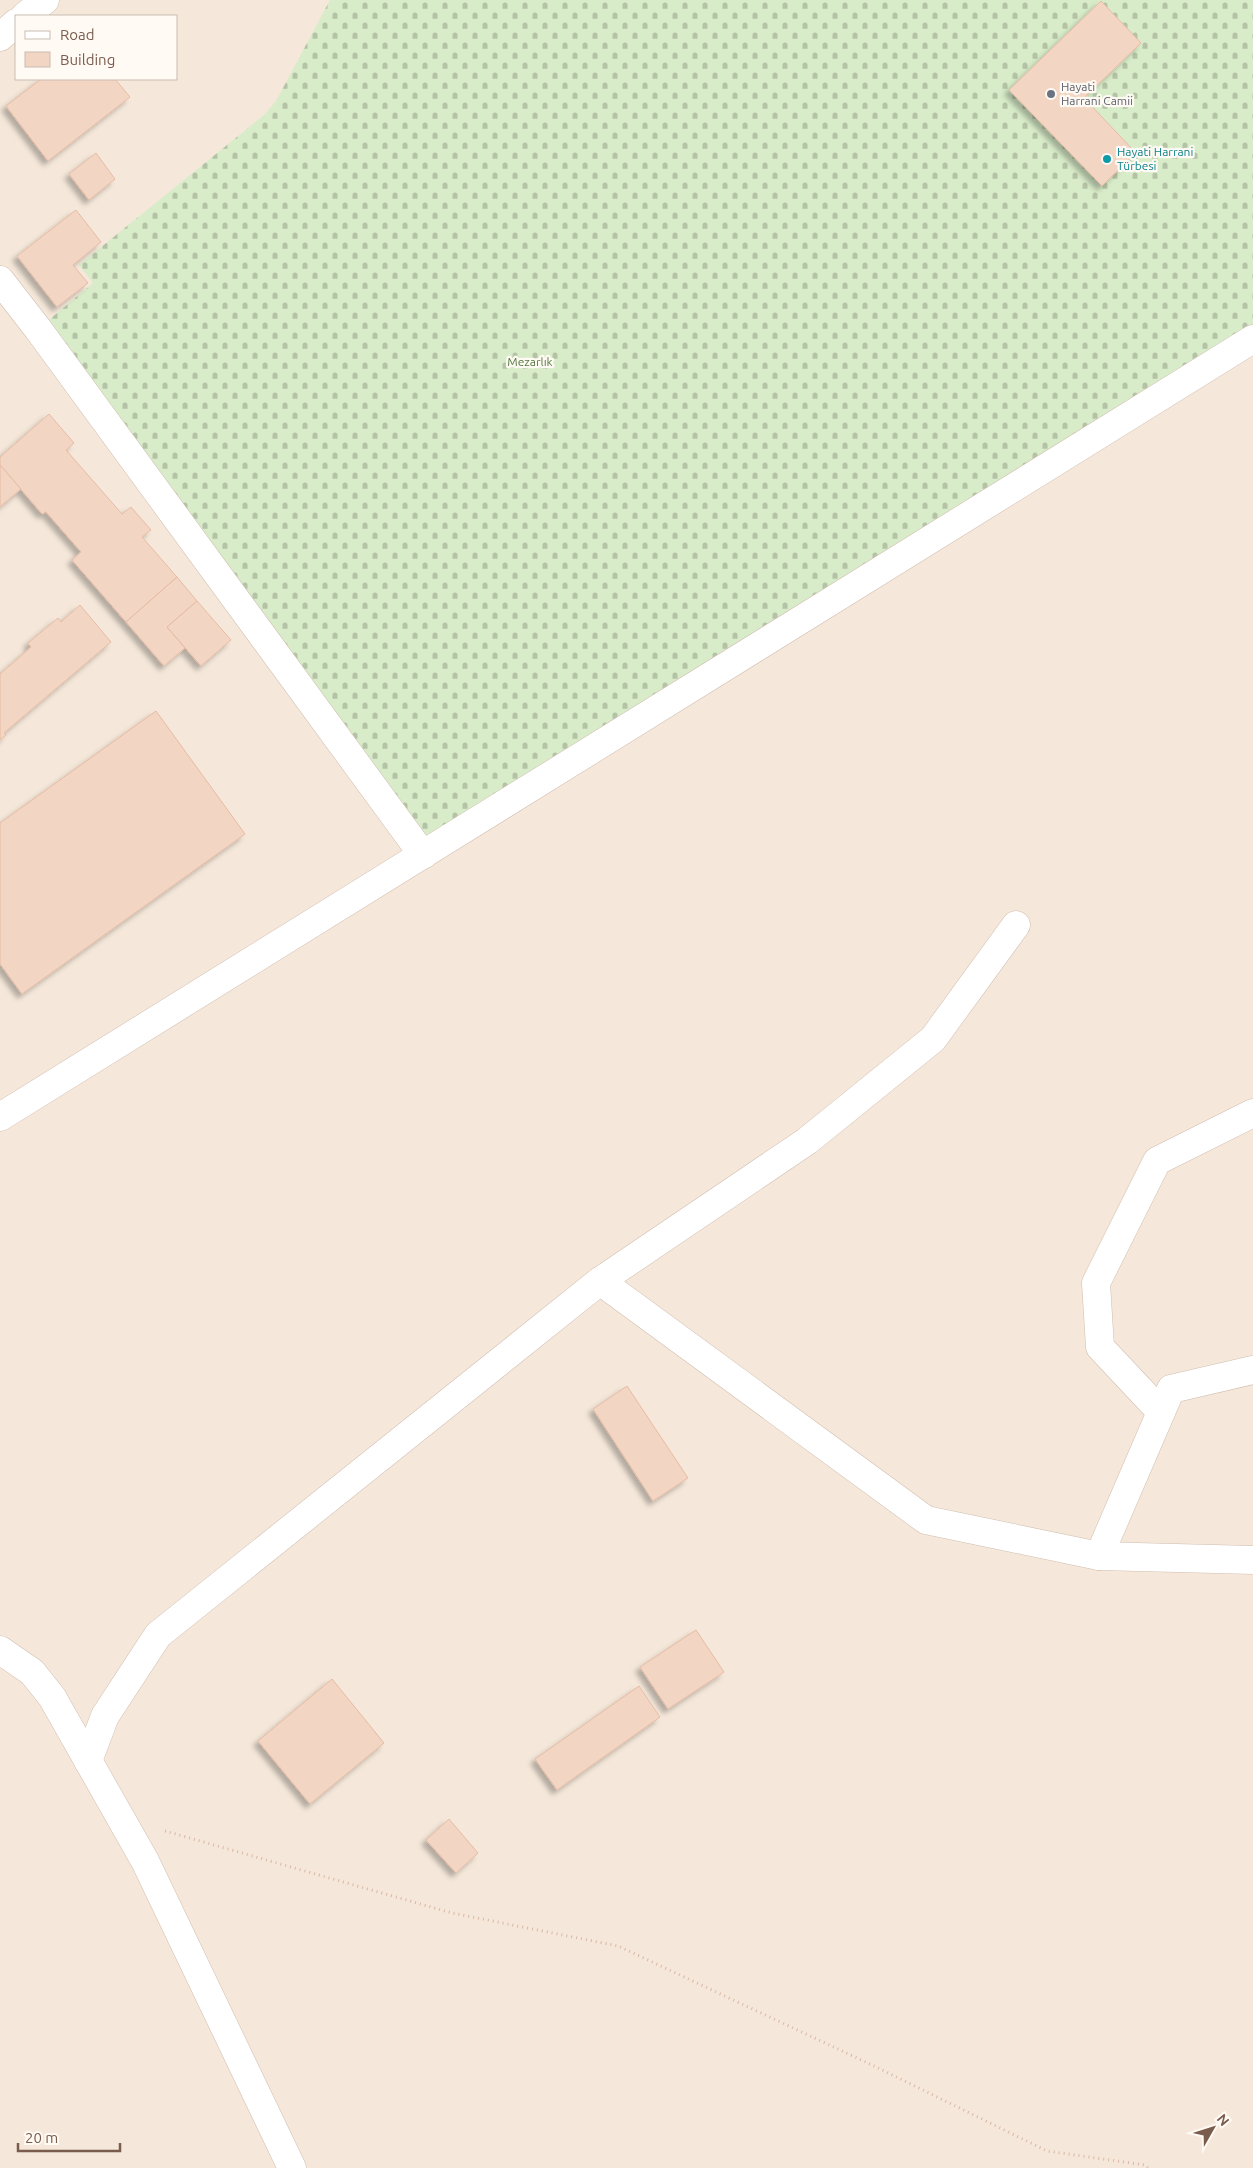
<svg xmlns="http://www.w3.org/2000/svg" width="1253" height="2168" font-family="Ubuntu,sans-serif">
  <defs>
    <pattern id="cemetery-stones" width="16" height="16" patternUnits="userSpaceOnUse" patternTransform="scale(1.25)"><rect width="16" height="16" fill="#d8ecc9"/><path d="M2 7V4a2 2 0 0 1 4 0v3zM10 15v-3a2 2 0 0 1 4 0v3z" fill="#b4c2a5"/></pattern>
    <filter id="shadow"><feDropShadow dx="-4.5" dy="4.5" stdDeviation="2.5" flood-color="#0004"/></filter>
  </defs>
  <rect width="100%" height="100%" fill="#fdf6ec"/>
  <path fill="#f5e8da" fill-rule="evenodd" d="M0 0H1253V2168H0ZM16 16H176V79H16Z"/>
  <path fill="url(#cemetery-stones)" d="M330 0H1253V339L423 855 38 329 93 283 79 265 264 115 276 101Z"/>
  <g fill="#f3d5c3" stroke="#e6bba3" filter="url(#shadow)">
    <path d="M1101 1 1141 43 1084 98 1136 153 1102 186 1009 90Z"/>
    <path d="M41 79H115L130 97 48 161 6 106Z"/>
    <path d="M96 153 115 179 89 200 69 174Z"/>
    <path d="M76 210 101 242 73 265 88 283 57 307 17 256Z"/>
    <path d="M49 414 74 443 66 450 122 514 131 507 151 530 142 537 177 577 126 622 72 560 81 552 46 512 42 514 0 465V457Z"/>
    <path d="M0 465 21 489 0 507Z"/>
    <path d="M177 577 197 601 167 627 185 648 164 666 126 622Z"/>
    <path d="M197 601 231 640 201 666 167 627Z"/>
    <path d="M80 605 111 642 4 733 6 735 0 740V674L31 647 28 643 58 618 61 622Z"/>
    <path d="M156 711 245 834 22 994 0 964V823Z"/>
    <path d="M627 1386 688 1478 653 1501 593 1409Z"/>
    <path d="M696 1630 724 1672 668 1709 640 1667Z"/>
    <path d="M332 1679 384 1743 310 1804 258 1741Z"/>
    <path d="M639 1686 660 1717 557 1790 535 1759Z"/>
    <path d="M449 1819 478 1853 456 1873 426 1840Z"/>
  </g>
  <g fill="none" stroke-linecap="round" stroke-linejoin="round">
    <defs>
      <g id="minor">
        <path d="M25 16 45 0"/>
        <path d="M0 37 16 23"/>
        <path d="M0 280 38 329 423 855"/>
        <path d="M0 1117 1253 339"/>
        <path d="M600 1281 807 1141 933 1039 1016 925"/>
        <path d="M1161 1412 1100 1347 1096 1283 1157 1161 1253 1113"/>
        <path d="M1099 1556 1171 1389 1253 1370"/>
        <path d="M0 1650 32 1672 52 1697 145 1861 292 2168"/>
        <path d="M88 1761 105 1716 158 1635 600 1281 926 1520 1099 1556 1253 1560"/>
      </g>
    </defs>
    <use href="#minor" stroke="#d1beb0" stroke-width="29"/>
    <path stroke="#d9b8a5" stroke-width="3" stroke-dasharray="1 4" stroke-linecap="butt" d="M165 1831 452 1913 618 1946 872 2065 1047 2151 1145 2165 1148 2168"/>
    <use href="#minor" stroke="#fff" stroke-width="28"/>
  </g>
  <circle fill="#6b7280" stroke="#fffaf3" stroke-width="2" cx="1051" cy="94" r="5"/>
  <circle fill="#0f9aa8" stroke="#fffaf3" stroke-width="2" cx="1107" cy="159" r="5"/>
  <g text-anchor="middle" stroke-width="4.5" stroke-linejoin="round" paint-order="stroke">
    <g font-size="12" fill="#5b616d" stroke="#fffaf3" text-anchor="start">
      <text x="1061" y="91">Hayati<tspan x="1061" dy="14">Harrani Camii</tspan></text>
    </g>
    <g font-size="12" fill="#0d838f" stroke="#fffaf3" text-anchor="start">
      <text x="1117" y="156">Hayati Harrani<tspan x="1117" dy="14">Türbesi</tspan></text>
    </g>
    <g font-size="12" fill="#537a41" stroke="#fffaf3">
      <text x="530" y="366">Mezarlık</text>
    </g>
  </g>
  <rect x="15" y="15" width="162" height="65" fill="#fffaf3" stroke="#cabbb1"/>
  <rect x="25" y="31" width="25" height="8" fill="#ffffff" stroke="#cabbb1"/>
  <text x="60" y="40" font-size="15" fill="#7a5c4d">Road</text>
  <rect x="25" y="52" width="25" height="15" fill="#f3d5c3" stroke="#cabbb1"/>
  <text x="60" y="65" font-size="15" fill="#7a5c4d">Building</text>
  <g transform="translate(1213 2128) rotate(51)" stroke="#fffaf3" stroke-width="4" paint-order="stroke">
  <path d="M0-4L9 19L0 12L-9 19Z" fill="#7a5c4d"/>
  <text y="-8" font-size="14" font-weight="bold" text-anchor="middle" fill="#7a5c4d">N</text>
  </g>
  <path d="M18 2143v8h102v-8" fill="none" stroke="#7a5c4d" stroke-width="2.5"/>
  <text x="25" y="2143" font-size="15" fill="#7a5c4d" stroke="#fffaf3" stroke-width="4" paint-order="stroke">20 m</text>
</svg>
